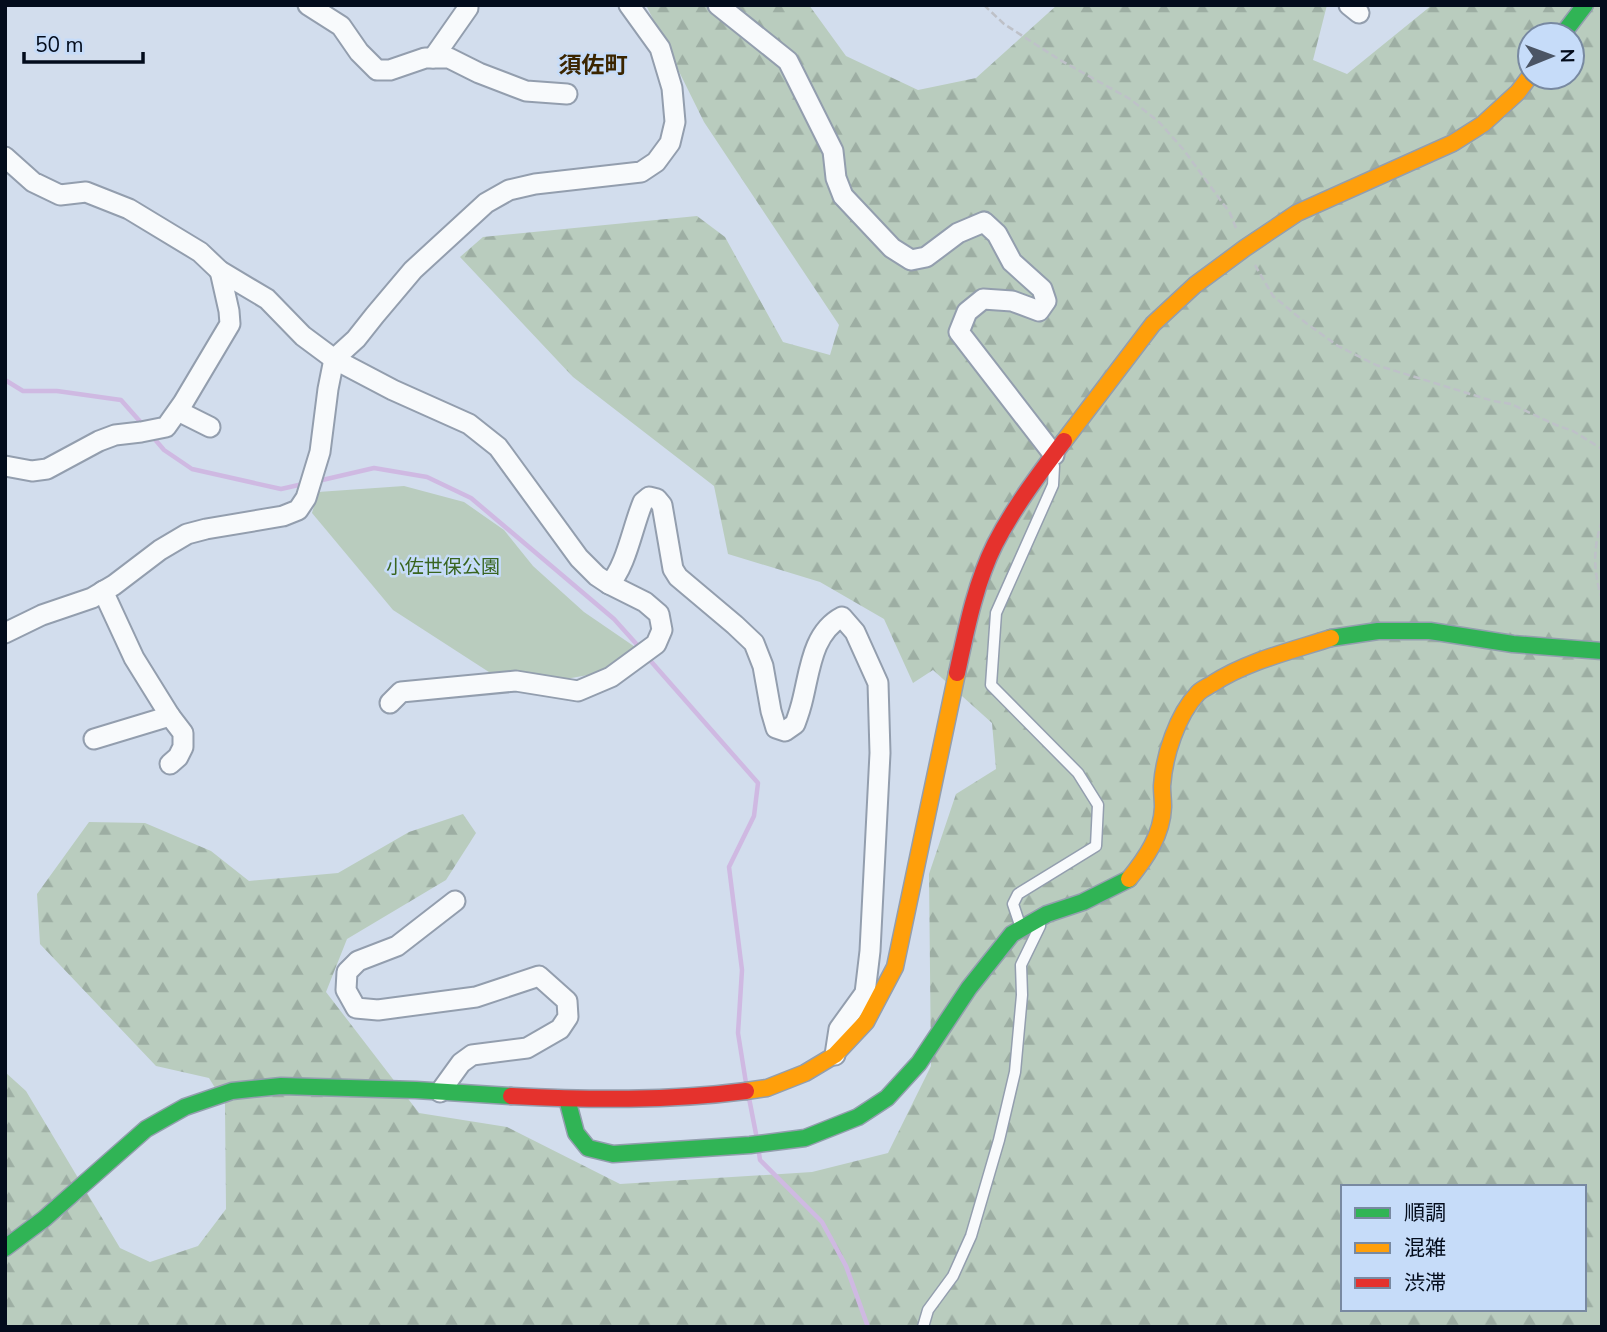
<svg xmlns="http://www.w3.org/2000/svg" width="1607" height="1332" font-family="'Nunito Sans','Noto Sans JP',sans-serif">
  <defs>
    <pattern id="forest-firs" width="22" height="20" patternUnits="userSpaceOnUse" patternTransform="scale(1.75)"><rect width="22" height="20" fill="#b9ccbe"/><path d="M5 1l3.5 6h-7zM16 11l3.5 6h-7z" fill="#9daea3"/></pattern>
  </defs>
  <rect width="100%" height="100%" fill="#d2dded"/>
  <path fill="#b9ccbe" d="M404 486 464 502 504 530 533 566 584 612 638 649 605 672 560 680 492 674 393 610 312 513 318 492Z"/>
  <path fill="url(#forest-firs)" fill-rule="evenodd" d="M646 5H809L846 56 918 90 976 78 1057 5H1327L1313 60 1347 74 1432 5H1602V1327H5V1072L26 1091 120 1248 150 1262 198 1246 226 1209 225 1104 209 1078 156 1066 40 944 37 894 89 822 145 823 211 851 249 881 338 873 409 832 463 814 476 833 446 880 347 939 326 992 419 1113 507 1127 620 1184 812 1172 888 1153 931 1066 929 874 956 794 996 769 992 723 933 670 913 683 884 619 820 582 728 554 714 486 573 377 460 257 483 237 697 216 725 237 783 342 830 355 839 325 704 122ZM1530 35H1572V77H1530ZM1343 1187H1584V1309H1343Z"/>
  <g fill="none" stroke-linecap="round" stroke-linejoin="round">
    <g stroke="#cfb9e2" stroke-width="4.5">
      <path d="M5 380 23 391H57L121 400 144 426"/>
      <path d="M152 436 164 450 192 469 281 489 303 484"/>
      <path d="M318 481 374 468 427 477 471 498 614 619 640 648"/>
      <path d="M648 658 758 783 754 816 729 867 742 970 738 1033 746 1083"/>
      <path d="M749 1098 756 1134"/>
      <path d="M759 1153 760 1160 822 1222 846 1266 868 1327"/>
    </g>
    <defs>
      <g id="lane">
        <path d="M1021 928 1013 904 1018 894 1096 846 1098 805 1078 773 991 685 996 613 1053 485 1054 466"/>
        <path d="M923 1327 928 1310 953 1276 971 1236 999 1140 1015 1072 1022 995 1021 965 1040 926"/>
      </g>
      <g id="street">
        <path d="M308 5 341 26 359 52 377 70H390L425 58H449L479 73 526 91 567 94"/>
        <path d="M718 5 788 61 833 151 836 178 843 196 892 248 911 260 926 257 958 233 984 222 997 234 1012 262 1042 289 1046 301 1039 311 1012 301 983 299 967 312 959 332 1054 455"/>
        <path d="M1349 5 1359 13"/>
        <path d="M433 58 468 8"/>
        <path d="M5 157 33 182 60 195 86 192 129 209 200 252 220 271 267 299 303 336 334 359 393 390 469 424 498 447 579 558 597 576 609 584C626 568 633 525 643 502L649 497 657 499 662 505 673 569 678 577 735 625 754 643 763 666 771 711 776 728 785 731 795 724C798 716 801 707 803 698 810 669 813 632 842 617L855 632 878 683 880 753 870 951 865 993 839 1029 835 1055"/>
        <path d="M178 411 210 427"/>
        <path d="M5 466 32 471 47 469 99 441 115 435 141 432 166 427 183 403 230 324 229 311 220 271"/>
        <path d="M103 591 134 658 170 716 183 733V747L178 757 170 764"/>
        <path d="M5 633 42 615 92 598 114 585 160 550 187 534 206 529 283 516 298 510 306 498 320 452 328 389 334 359 356 339 375 315 413 270 486 203 509 190 535 184 641 172 656 162 670 143 675 122 672 88 660 48 629 5"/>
        <path d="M390 703 401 692 516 681 578 691 611 677 656 644 662 630 659 614 645 602 609 584"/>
        <path d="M94 739 170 716"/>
        <path d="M440 1092 461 1063 472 1055 527 1048 560 1029 568 1017 567 1001 539 976 476 997 378 1010 356 1008 346 990 347 972 358 961 397 946 455 901"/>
      </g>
      <g id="fast">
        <path d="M1562 35 1585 5"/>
        <path d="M1331 638 1378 631H1430L1513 644 1602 651"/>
        <path d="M567 1099 576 1133 588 1148 613 1154 750 1145 805 1138 858 1117 887 1098 919 1063 969 988 1012 934 1047 914 1083 902 1129 879"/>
        <path d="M5 1248 44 1219 146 1129 185 1107 232 1091 281 1086 416 1090 511 1096"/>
      </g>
      <g id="slow">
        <path d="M1064 441 1153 324 1195 285 1245 248 1297 213 1453 143 1483 124 1518 92 1530 76"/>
        <path d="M1129 879C1146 858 1162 835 1163 807 1163 800 1162 793 1162 786 1164 756 1177 715 1198 693 1202 689 1207 687 1212 684 1247 661 1291 651 1331 638"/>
        <path d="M746 1091 767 1088 805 1073 835 1055 866 1022 895 967 957 673"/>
      </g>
      <g id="jam">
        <path d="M957 673C966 631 975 584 995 544 1014 507 1039 474 1064 441"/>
        <path d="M511 1096C590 1100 668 1101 746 1091"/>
      </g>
    </defs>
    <use href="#lane" stroke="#939eae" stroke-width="13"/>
    <use href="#street" stroke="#939eae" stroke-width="23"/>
    <use href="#fast" stroke="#939eae" stroke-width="19"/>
    <use href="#slow" stroke="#939eae" stroke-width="19"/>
    <use href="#jam" stroke="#939eae" stroke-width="19"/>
    <g stroke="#bec1c8" stroke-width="2.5" stroke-dasharray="7 3.5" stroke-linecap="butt">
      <path d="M984 5 1004 24 1060 60 1130 99 1159 122 1183 149 1230 213 1236 228"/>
      <path d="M1255 265 1273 296 1306 323 1338 346 1376 365 1493 401 1511 404 1556 425 1573 431 1602 449"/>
      <path d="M1602 521C1593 547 1593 572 1602 599"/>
    </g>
    <use href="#lane" stroke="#f8fafc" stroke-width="10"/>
    <use href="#street" stroke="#f8fafc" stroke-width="19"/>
    <use href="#fast" stroke="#30b455" stroke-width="16"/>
    <use href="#slow" stroke="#ff9f0a" stroke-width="16"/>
    <use href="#jam" stroke="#e5322d" stroke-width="16"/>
  </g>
  <g text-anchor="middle" stroke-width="5" stroke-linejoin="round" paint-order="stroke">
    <g font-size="19" fill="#396520" stroke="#c6dcf9">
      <text x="443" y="573">小佐世保公園</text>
    </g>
    <g font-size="23" font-weight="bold" fill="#3b2500" stroke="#c6dcf9">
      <text x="593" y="73">須佐町</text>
    </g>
  </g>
  <rect width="1607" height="1332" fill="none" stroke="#030c1c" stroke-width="14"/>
  <rect x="1341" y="1185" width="245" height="126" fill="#c6dcf9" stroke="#7889a1" stroke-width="2"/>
  <rect x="1355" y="1208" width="35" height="10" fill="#30b455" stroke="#7889a1" stroke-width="2"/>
  <text x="1404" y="1220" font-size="21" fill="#030c1c">順調</text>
  <rect x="1355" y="1243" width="35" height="10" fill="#ff9f0a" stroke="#7889a1" stroke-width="2"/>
  <text x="1404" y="1255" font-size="21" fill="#030c1c">混雑</text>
  <rect x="1355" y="1278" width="35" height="10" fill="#e5322d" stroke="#7889a1" stroke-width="2"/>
  <text x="1404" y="1290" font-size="21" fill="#030c1c">渋滞</text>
  <g transform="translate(1551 56) rotate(89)"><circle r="33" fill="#c6dcf9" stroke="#7889a1" stroke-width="2"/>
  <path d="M0-5L12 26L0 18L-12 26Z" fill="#4b5565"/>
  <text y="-10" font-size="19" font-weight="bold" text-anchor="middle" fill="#030c1c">N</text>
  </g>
  <path d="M24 52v10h119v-10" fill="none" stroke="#030c1c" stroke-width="3.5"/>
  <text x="35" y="52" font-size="21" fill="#030c1c" stroke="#c6dcf9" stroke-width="5" paint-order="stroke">50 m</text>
</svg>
